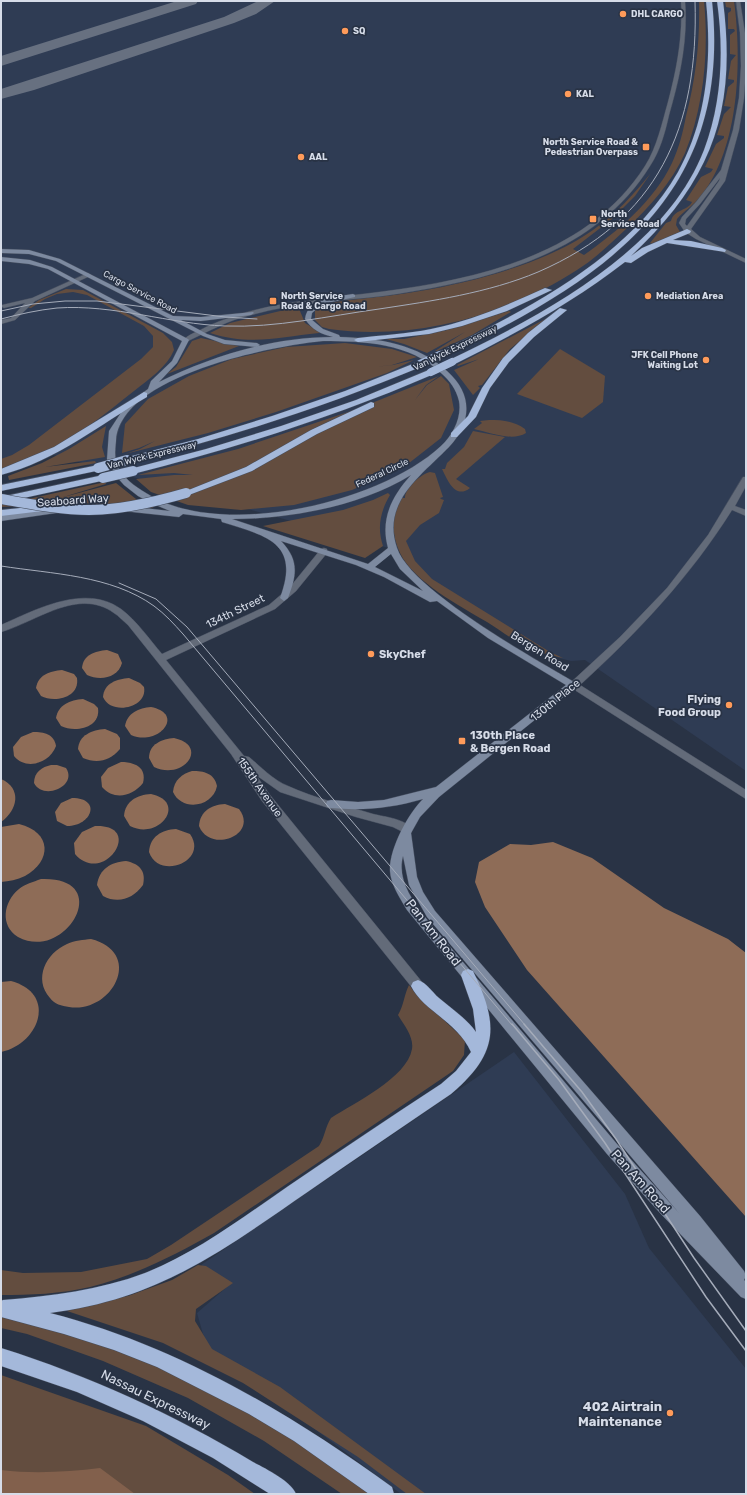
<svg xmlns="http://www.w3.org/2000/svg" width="747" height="1495" font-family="Rubik,sans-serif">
  <rect width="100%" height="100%" fill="#293345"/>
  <g fill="#2f3c54">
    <path d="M1 1H746V771L585 660 571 661 551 656 427 579 403 552 28 448 1 460Z"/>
    <path d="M514 1052 625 1194 649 1248 746 1369V1494H401L207 1348 197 1313 228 1286 201 1265Z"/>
  </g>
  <g fill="#634d3f">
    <path d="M699 1H704C709 51 704 106 685 153 672 182 649 208 626 229 611 243 595 259 577 270 506 316 413 341 329 329L322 327 315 320V310L324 304C356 298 388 297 420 291 474 282 549 262 593 230 616 214 634 194 651 173L635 196 612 219 573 249 584 255C618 231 654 201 672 163 679 148 683 132 686 116 696 78 700 41 699 1Z"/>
    <path d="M725 1H734C742 60 740 147 701 196 694 205 684 211 677 219L676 225 680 232 652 244 650 243 666 223 671 221C674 209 688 211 692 202L686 200 701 177 711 172 713 169 705 167 716 144 724 138V136L717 135 724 114 731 107 724 106 728 87 734 82V80L728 79 731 61 736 55 730 54V35L735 31 734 29H728V13L731 11V8L726 7Z"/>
    <path d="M66 289 83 290 163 333 172 342 174 350C167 367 149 379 134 391 105 414 77 437 44 454 30 460 15 465 1 471V459L12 455 29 445 141 359 153 347V336L144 326 87 295 73 292 57 294 45 299 31 308H28L39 300Z"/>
    <path d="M297 307 301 308 300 311 305 323 320 332 319 333C278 337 250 346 210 333L230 323Z"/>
    <path d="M509 311 511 312 472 335 437 351H435L465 332 427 353 404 344 386 339H404L447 330Z"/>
    <path d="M549 317 510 349 482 385 478 386 480 388 473 395 454 370 479 359 497 353 458 366 457 365Z"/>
    <path d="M201 338 239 346 167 374 176 367 192 341Z"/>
    <path d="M345 343 392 349 417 357 392 365 374 367 393 365 414 360 387 373 276 412 208 433 125 454 140 449 155 441 139 448 122 453 125 424 148 399 189 376 232 359 286 347Z"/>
    <path d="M560 349 605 376 603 402 582 418 517 394Z"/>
    <path d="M439 376 426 385 415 400 427 385 441 376 449 384 454 410 441 438 404 467 352 490 294 505 241 510 188 505 151 492 136 479 174 475H193L174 473 138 475 238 449 357 409Z"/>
    <path d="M489 420C503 420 514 421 525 429L526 433C512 442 489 432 474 429L482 423 480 421Z"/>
    <path d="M106 426 102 447 105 457 45 467 95 461 96 463 9 480 8 476 42 463 69 449Z"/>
    <path d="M473 431 505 437 456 479 470 488C455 500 447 479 442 469H445L447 463 464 447Z"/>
    <path d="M430 472 435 473 443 497 440 498 441 499 444 500 439 513 420 525 406 541 415 561 432 579 550 652 563 658C551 655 537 653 526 646 512 640 500 630 487 622 460 606 414 582 400 553 391 533 391 517 401 498H405C405 488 421 474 430 472Z"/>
    <path d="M105 482 106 484 60 498 116 483 136 499 154 508 111 504 77 503 1 507V505Z"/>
    <path d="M388 493 390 495C380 512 377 528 383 546L365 558 263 526 343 510 373 500Z"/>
    <path d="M409 985 416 994 465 1040 464 1055 453 1071 214 1233C175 1255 134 1276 90 1287 61 1294 30 1295 1 1295V1270L23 1273 81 1272 147 1259 171 1245 319 1146C325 1137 325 1127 331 1118 354 1103 407 1078 412 1049 414 1037 404 1025 398 1015 404 1005 404 995 409 985Z"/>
    <path d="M198 1265 206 1266 233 1283 196 1309 195 1321 212 1349 280 1387 426 1494H407L358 1457 243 1383 163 1343 58 1308 128 1296 172 1280Z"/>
    <path d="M1 1315 112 1344 272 1424 375 1494H342L264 1441 188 1398 103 1361 27 1334 1 1328Z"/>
    <path d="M1 1375 146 1426 228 1475 255 1494H1Z"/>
  </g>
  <path fill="#82604c" d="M100 1468 135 1494H1V1470C33 1474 68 1472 100 1468Z"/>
  <g fill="#8e6c57">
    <path d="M107 650 118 654 122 663C118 678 100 681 87 675L82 668C83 655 95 651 107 650Z"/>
    <path d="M62 670 74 674 77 678C80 698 54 703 41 696L36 688C38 675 50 671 62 670Z"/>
    <path d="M129 678 140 683 144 687C148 708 111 716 103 697 104 683 117 679 129 678Z"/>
    <path d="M83 699 94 704 98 708C101 728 75 733 61 726L56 718C58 705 70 700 83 699Z"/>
    <path d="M151 707C186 714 158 747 131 735L125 726C127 713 139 708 151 707Z"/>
    <path d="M105 729 117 734 120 738V749C110 761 97 764 83 758L78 749C79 735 92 730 105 729Z"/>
    <path d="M33 732C44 732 54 734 56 746 50 763 26 771 14 756L13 747 21 737Z"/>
    <path d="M174 738C210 746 183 781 154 767L149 758C149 744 162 739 174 738Z"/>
    <path d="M121 762C134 762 147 767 143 783 133 796 114 801 102 787L101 777 108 768Z"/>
    <path d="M51 765H57L66 768C78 786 43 801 34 783 34 772 42 767 51 765Z"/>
    <path d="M192 771C204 771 214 773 217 786 213 807 182 812 173 792 174 780 182 774 192 771Z"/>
    <path d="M1 779C22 788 18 810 1 822Z"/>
    <path d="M151 794C188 802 159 841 130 826L124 816C125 801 137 795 151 794Z"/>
    <path d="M72 798C102 798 92 826 67 826L57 821 55 812 61 803Z"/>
    <path d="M225 804 239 809C259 835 210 854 199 826 200 811 211 805 225 804Z"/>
    <path d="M19 824C52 832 52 861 25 876 17 880 9 881 1 882V827Z"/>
    <path d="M95 826C146 824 103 887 75 854L74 843 82 832Z"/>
    <path d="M176 829 190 834C209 861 159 881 149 852 150 836 162 830 176 829Z"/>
    <path d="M553 842 592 858 664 908 728 939 746 953V1217L527 970 485 907 475 882 479 862 510 844 531 845Z"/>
    <path d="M126 861C140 864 146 871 143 885 133 899 118 904 103 896L97 885C99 869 111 862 126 861Z"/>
    <path d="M41 879C116 876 66 963 18 937 0 926 3 902 19 889 25 884 33 882 41 879Z"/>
    <path d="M91 939C145 953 112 1014 69 1007 62 1006 54 1004 50 998 33 979 46 953 67 944 75 940 83 940 91 939Z"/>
    <path d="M11 981C58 994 39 1044 1 1052V982Z"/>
  </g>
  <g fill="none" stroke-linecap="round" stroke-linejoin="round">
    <g fill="#677080" fill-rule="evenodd">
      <path d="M177 1H198L196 4 1 66V56Z"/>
      <path d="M258 1H275L256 14 234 23 34 90 1 99V89L224 17Z"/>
    </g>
    <defs>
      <g id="street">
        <path d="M681 1H685C688 40 680 77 669 115 665 133 660 151 650 166 594 257 482 282 383 296 339 301 294 303 251 315 229 320 209 331 188 341L183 340C189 334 199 331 206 327 255 304 309 300 363 294 465 282 585 260 645 166 657 147 662 123 668 102 677 68 683 36 681 1Z"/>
        <path d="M736 1H740L745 33 746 69 744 98 739 130 725 181 691 229 700 237 746 259V263L696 239 685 232 679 223 682 217 696 202 721 170 733 130 739 98 741 66 740 33ZM720 178 719 181 687 226 685 224 686 219 700 204Z"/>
        <path d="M88 273 91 275 90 276 35 301 15 320 1 324V320L11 318 25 303 4 308 2 307V305L32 298Z"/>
        <path d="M743 477H746V486L735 506 746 510V516L732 510C690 577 638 632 580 685L746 790V799L570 687 568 685 620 637 667 588 708 535Z"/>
        <path d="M324 548 327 549V553L296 591 275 609 166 660 244 756 249 757C261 767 273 780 288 786 314 798 347 806 373 814 385 817 407 819 412 830L411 833 407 834 393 827 356 817 280 792 256 775 270 795 422 982 424 986 422 990 418 991 414 990 262 801 231 754 128 625C123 621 119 616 114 613 78 587 36 622 1 632V625C35 610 85 583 121 609 137 621 149 639 162 654L269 605 290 587 321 549Z"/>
      </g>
      <g id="secondary">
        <path d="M1 249 29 250 60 259 173 316 201 317 253 312 254 313 251 315 201 321 181 320 207 334 225 340 257 343 260 345 257 347 224 344 203 336 56 261 29 254 1 253Z"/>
        <path d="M1 257 30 260 52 267 188 339 189 340 177 363 159 382C212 356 273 337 333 337 321 334 312 330 305 319 308 297 336 297 353 294L355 295V297L327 303 320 306 312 313 311 319 323 329 339 335 340 337C378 338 418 344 447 371 473 394 472 422 449 447 422 475 381 502 397 548 411 590 535 659 576 683L578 685 439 797 420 817 411 833 417 877 423 892 435 911 700 1216 744 1271 746 1276 744 1280 746 1282V1299L741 1297 660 1213 607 1154 407 910C400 898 391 885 390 871 389 849 408 814 423 799 392 808 363 811 331 808L327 807 326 804 327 801 331 800 358 802 384 800 436 787 566 685 488 638 437 601 430 602 384 577 356 565 281 541C299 560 297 574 288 598L284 601 280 598C301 542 266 536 222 522L221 519 183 514 179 517 123 511 122 509 126 506 170 511 151 503 138 496 124 485 116 476 107 459 109 431 126 405 148 389 151 381 172 361 182 341 48 269 29 264 1 261ZM323 341C364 341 410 343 441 373 450 381 456 389 459 401 462 417 453 435 441 446 381 502 226 539 151 496 139 489 126 481 119 469 114 460 115 451 116 441 120 375 272 346 323 341ZM411 475C392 496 380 519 388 548L368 564 232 519C290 519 361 506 411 475ZM391 554 400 569 423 591 375 567ZM403 856 409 885 427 917 679 1213 617 1144 424 916C411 898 397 879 403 856Z"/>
        <path d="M60 507 63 508V512L1 521V515Z"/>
      </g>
      <g id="highway">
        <path d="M706 1H712C733 199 601 281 443 357H437V353C525 311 628 259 678 172 707 120 712 59 706 1Z"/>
        <path d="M717 1H723C737 111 712 180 631 256L642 248 687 229 691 231 690 233 673 240 691 241 722 248 726 250 725 252 667 243 648 252 631 263 625 262C572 303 515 334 455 364H449V360C541 316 665 251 704 150 722 102 724 51 717 1Z"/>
        <path d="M545 288 552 290 507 311 462 326 429 334 358 342 354 340 358 338C382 335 407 334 431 329 471 321 508 305 545 288Z"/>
        <path d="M560 308 567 310 534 337 509 362 490 388 476 417 457 437H451V433L468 416 482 388 503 358 528 333Z"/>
        <path d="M420 361 424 364 423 366C327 406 228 438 127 463L122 460 124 458 198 439 272 416 345 391Z"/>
        <path d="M431 369 435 372 434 374C337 416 236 448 133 474L128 471 130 469 206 449 281 426 356 400Z"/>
        <path d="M144 392 147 393V397C99 425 56 461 1 475V469L54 447Z"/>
        <path d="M371 402 374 403V407L317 434 252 471 189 495 186 496 181 493 246 467 311 430Z"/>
        <path d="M98 465 103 468 101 470 1 491V485Z"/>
        <path d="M103 475 106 476V480L1 503V497Z"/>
        <path d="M48 505 53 508 51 510 1 516V510Z"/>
        <path d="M468 969 473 971C499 1025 499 1053 451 1094 404 1126 356 1158 309 1191 222 1251 159 1299 50 1313 175 1345 288 1412 392 1487L394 1494H369L294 1441 249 1414 157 1367 114 1350 64 1334 1 1317V1301L3 1300C51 1296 100 1290 145 1273 196 1253 242 1218 287 1187 338 1152 389 1118 441 1084L456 1071 471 1052C457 1021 423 1011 411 986L413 982 418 980C427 983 432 992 439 998 452 1009 466 1018 476 1032L473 1009 461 975 463 971Z"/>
        <path d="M1 1348C90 1376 173 1414 253 1462 266 1469 291 1481 296 1494H270L213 1458 143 1421 77 1392 1 1366Z"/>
      </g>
    </defs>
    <use href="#street" stroke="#454e5f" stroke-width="1"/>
    <use href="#secondary" stroke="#454e5f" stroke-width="1"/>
    <use href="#highway" stroke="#454e5f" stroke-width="1"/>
    <use href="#street" fill="#636b79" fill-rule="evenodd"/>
    <use href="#secondary" fill="#7d8aa0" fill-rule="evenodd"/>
    <use href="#highway" fill="#a4b8da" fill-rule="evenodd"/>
    <g stroke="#a5acba" stroke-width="1">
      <path d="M1 311 33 304 65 301H97L225 317 257 319"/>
      <path d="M1 319C20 314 38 310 57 308 114 304 169 324 225 326 276 328 328 316 379 309 432 301 488 293 538 272 658 220 699 128 695 1"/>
      <path d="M1 566C52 574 111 575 154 606 165 614 174 624 183 634L512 1025"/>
      <path d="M119 583 156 599 187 627 525 1025"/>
    </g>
    <g stroke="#a5acba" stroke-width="1.5">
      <path d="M512 1024 559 1080 605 1143 706 1297 746 1351"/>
      <path d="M524 1024 582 1092 616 1139 694 1258 746 1331"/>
    </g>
    <defs>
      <g id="highway-bridge-far1">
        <path d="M420 364 440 355"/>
        <path d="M431 372 452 362"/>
      </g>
      <g id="highway-bridge">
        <path d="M98 468 127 460"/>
        <path d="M103 478 133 471"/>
        <path d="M1 499C30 504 60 510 89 510 122 510 155 502 186 493"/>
      </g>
    </defs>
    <use href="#highway-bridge-far1" stroke="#454e5f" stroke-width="8" stroke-linecap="butt"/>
    <use href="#highway-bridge" stroke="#454e5f" stroke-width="11" stroke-linecap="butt"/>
    <use href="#highway-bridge-far1" stroke="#a4b8da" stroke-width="8"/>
    <use href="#highway-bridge" stroke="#a4b8da" stroke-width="10"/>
  </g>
  <g fill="#ff9b5a" stroke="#293345" stroke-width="1.5">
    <circle cx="623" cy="14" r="4"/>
    <circle cx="345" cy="31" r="4"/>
    <circle cx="568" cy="94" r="4"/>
    <rect x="642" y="143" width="8" height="8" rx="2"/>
    <circle cx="301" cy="157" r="4"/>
    <rect x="589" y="215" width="8" height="8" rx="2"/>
    <circle cx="648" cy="296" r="4"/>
    <rect x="269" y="297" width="8" height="8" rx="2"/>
    <circle cx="706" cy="360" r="4"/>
    <circle cx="371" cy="654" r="4"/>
    <circle cx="729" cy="705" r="4"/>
    <rect x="458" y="737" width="8" height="8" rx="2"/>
    <circle cx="670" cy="1413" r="4"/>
  </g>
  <g text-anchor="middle" stroke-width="3.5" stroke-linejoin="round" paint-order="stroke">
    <g font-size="9" font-weight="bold" fill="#d6dce8" stroke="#293345" text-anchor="start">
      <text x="631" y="17">DHL CARGO</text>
      <text x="353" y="34">SQ</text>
      <text x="576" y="97">KAL</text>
      <text x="638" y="145" text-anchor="end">North Service Road &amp;<tspan x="638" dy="10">Pedestrian Overpass</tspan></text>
      <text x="309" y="160">AAL</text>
      <text x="601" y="217">North<tspan x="601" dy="10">Service Road</tspan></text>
      <text x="281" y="299">North Service<tspan x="281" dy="10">Road &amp; Cargo Road</tspan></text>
      <text x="656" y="299">Mediation Area</text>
      <text x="698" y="358" text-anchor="end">JFK Cell Phone<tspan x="698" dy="10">Waiting Lot</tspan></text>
    </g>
    <g font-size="9" fill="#d6dce8" stroke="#293345">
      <text transform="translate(140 292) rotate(28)" y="3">Cargo Service Road</text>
      <text transform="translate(455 348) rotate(-26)" y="3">Van Wyck Expressway</text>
      <text transform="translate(152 455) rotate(-14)" y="3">Van Wyck Expressway</text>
      <text transform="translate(382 473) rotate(-25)" y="3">Federal Circle</text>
    </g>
    <g font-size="11" fill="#d6dce8" stroke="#293345">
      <text transform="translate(73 500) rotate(-4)" y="4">Seaboard Way</text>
      <text transform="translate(235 611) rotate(-26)" y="4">134th Street</text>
      <text transform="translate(540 651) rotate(32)" y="4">Bergen Road</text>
      <text transform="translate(555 700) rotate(-39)" y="4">130th Place</text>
      <text transform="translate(260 787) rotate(55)" y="4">155th Avenue</text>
    </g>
    <g font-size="11" font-weight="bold" fill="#d6dce8" stroke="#293345" text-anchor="start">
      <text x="379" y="658">SkyChef</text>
      <text x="721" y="703" text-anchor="end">Flying<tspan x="721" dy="13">Food Group</tspan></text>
      <text x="470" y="739">130th Place<tspan x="470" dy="13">&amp; Bergen Road</tspan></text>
    </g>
    <g font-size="13" fill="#d6dce8" stroke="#293345">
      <text transform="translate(434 932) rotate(52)" y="5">Pan Am Road</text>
      <text transform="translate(641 1181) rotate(48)" y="5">Pan Am Road</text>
      <text transform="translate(156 1399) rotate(26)" y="5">Nassau Expressway</text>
    </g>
    <g font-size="13" font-weight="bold" fill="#d6dce8" stroke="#293345" text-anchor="end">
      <text x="662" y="1411">402 Airtrain<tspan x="662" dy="15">Maintenance</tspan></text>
    </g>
  </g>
  <rect width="747" height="1495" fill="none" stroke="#d6dce8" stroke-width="4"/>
</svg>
